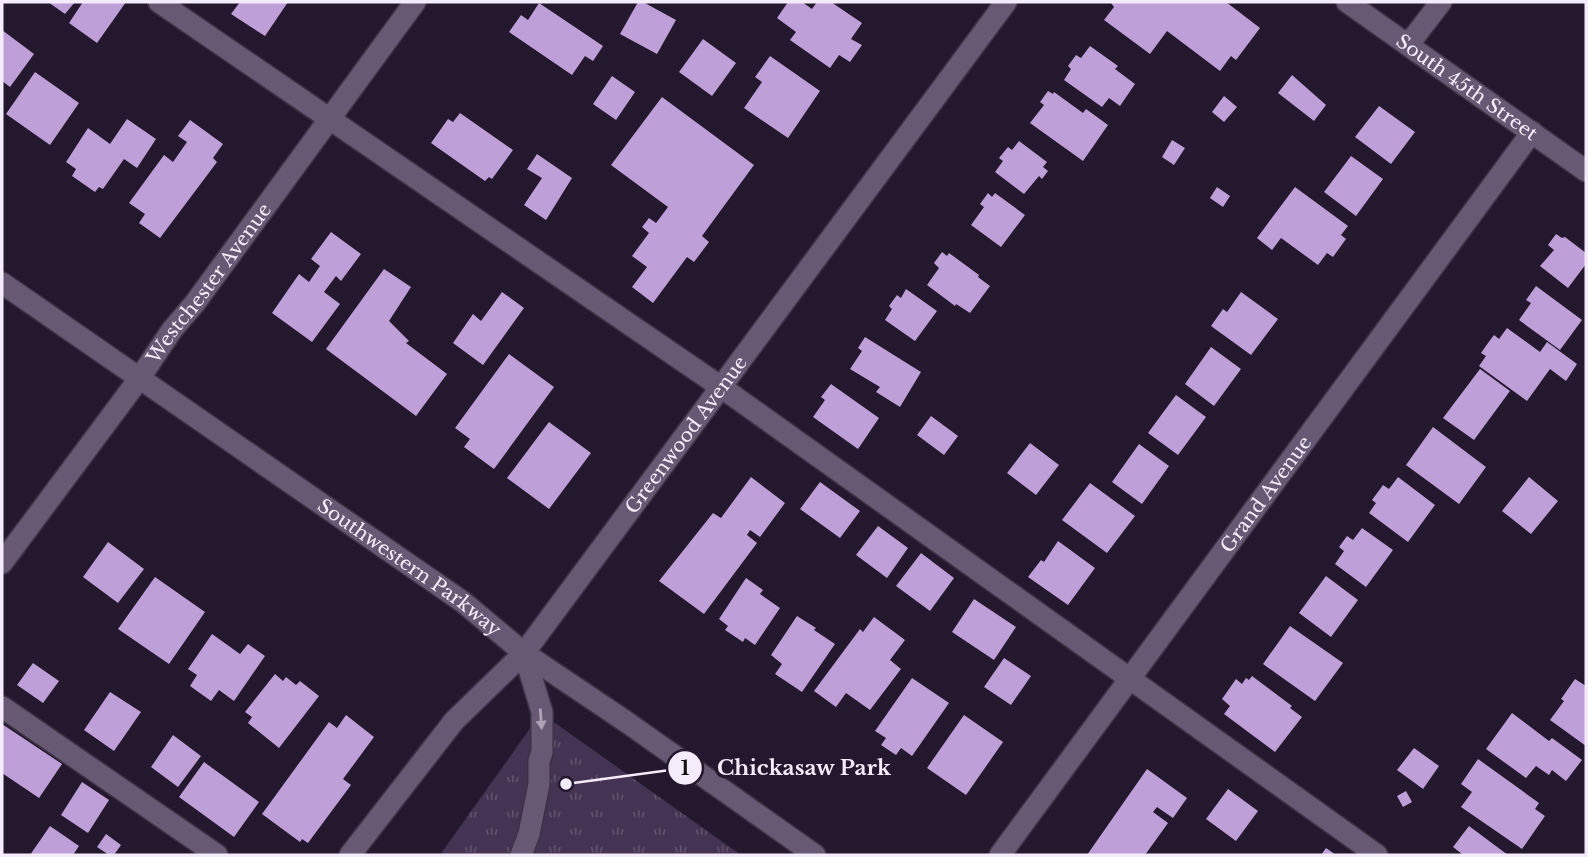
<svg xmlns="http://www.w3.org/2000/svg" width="1588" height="857" font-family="'Libre Baskerville',serif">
  <defs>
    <pattern id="park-tufts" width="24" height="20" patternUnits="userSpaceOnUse" patternTransform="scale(1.75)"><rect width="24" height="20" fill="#443352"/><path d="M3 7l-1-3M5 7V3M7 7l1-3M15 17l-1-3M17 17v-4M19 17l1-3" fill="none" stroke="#60516c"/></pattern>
  </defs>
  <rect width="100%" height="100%" fill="#24182e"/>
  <path fill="url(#park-tufts)" d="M541 713 741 855H440Z"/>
  <g fill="#be9fd7">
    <path d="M48 2H75L65 14Z"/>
    <path d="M83 2H126L97 43 69 23Z"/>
    <path d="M240 2H288L265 36 231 14Z"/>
    <path d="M638 2H643L676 20 657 54 620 34Z"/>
    <path d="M788 2H802L812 9 817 2H831L862 23 851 39 862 45 850 62 839 55 830 68 790 40 796 32 777 18Z"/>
    <path d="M1112 2H1226L1260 28 1236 60 1231 56 1220 71 1167 31 1150 54 1104 20 1114 7 1111 3Z"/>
    <path d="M539 3 603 46 593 61 585 56 572 75 509 32 521 15 528 20Z"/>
    <path d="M2 30 34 54 10 87 2 81Z"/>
    <path d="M703 39 736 63 712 96 679 72Z"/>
    <path d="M1090 46 1118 66 1115 69 1135 84 1120 106 1109 98 1102 107 1064 80 1071 69 1068 66 1076 55 1081 58Z"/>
    <path d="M770 56 820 91 788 138 744 108 762 82 755 77Z"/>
    <path d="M35 72 79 103 50 145 6 114Z"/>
    <path d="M1292 75 1326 105 1314 121 1278 93Z"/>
    <path d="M612 76 635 92 616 120 593 104Z"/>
    <path d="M1048 91 1053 94 1054 92 1083 113 1086 109 1108 125 1083 161 1030 123 1044 105 1040 102Z"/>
    <path d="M1224 96 1237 107 1224 122 1212 112Z"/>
    <path d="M662 97 754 165 702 236 709 242 694 262 687 257 653 303 632 287 647 267 632 256 649 233 642 227 649 218 656 223 668 207 611 165Z"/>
    <path d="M1379 106 1415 132 1391 164 1355 137Z"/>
    <path d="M460 113 513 150 492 179 489 177 485 181 431 143 448 119 453 122Z"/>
    <path d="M127 119 156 139 137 168 124 159 103 189 99 187 95 192 72 176 76 169 66 162 88 128 110 144Z"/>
    <path d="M190 120 223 144 213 158 217 162 160 238 139 223 145 214 129 203 164 155 173 162 187 142 178 136Z"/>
    <path d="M1172 140 1185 148 1174 165 1162 157Z"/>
    <path d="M1019 141 1047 162 1043 167 1048 171 1042 179 1039 176 1024 194 995 172 1003 161 999 158 1008 147 1012 150Z"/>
    <path d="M537 154 572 178 546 220 524 205 542 178 527 169Z"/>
    <path d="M1351 156 1383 179 1356 216 1324 192Z"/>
    <path d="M1217 187 1230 196 1223 207 1210 198Z"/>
    <path d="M1295 187 1348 226 1341 235 1346 239 1333 257 1327 253 1318 265 1281 238 1272 250 1257 238Z"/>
    <path d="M988 193 992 197 995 193 1025 215 1001 247 971 225 984 207 980 204Z"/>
    <path d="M331 232 361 254 341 281 336 276 324 292 340 304 312 342 272 313 299 274 309 282 320 266 311 259Z"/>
    <path d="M1556 234 1562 238 1565 237 1586 253V264L1568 288 1540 266 1554 250 1548 245Z"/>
    <path d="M942 252 947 256 949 253 979 275 978 277 990 286 970 313 956 304 955 306 927 285 939 268 934 263Z"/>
    <path d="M384 269 411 287 389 321 409 341 406 343 447 374 416 416 326 349Z"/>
    <path d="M1536 286 1582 320 1560 350 1519 320 1531 303 1526 300Z"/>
    <path d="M906 289 937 311 915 341 885 320 892 309 889 306 897 295 901 298Z"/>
    <path d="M502 292 524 308 483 365 453 343 473 314 481 321Z"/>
    <path d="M1241 292 1278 319 1251 355 1211 326 1223 309 1227 312Z"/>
    <path d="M1507 328 1540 352 1547 342 1577 364 1566 381 1550 369 1527 401 1479 366 1486 356 1481 353 1488 343 1494 335 1499 339Z"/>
    <path d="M865 337 921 372 900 407 876 392 880 387 850 369 862 351 858 348Z"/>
    <path d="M1211 347 1241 369 1214 406 1185 384Z"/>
    <path d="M509 354 554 387 494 469 464 447 470 439 455 428Z"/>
    <path d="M1480 369 1510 391 1474 440 1443 418Z"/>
    <path d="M831 384 879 418 858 449 813 417 825 400 821 397Z"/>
    <path d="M1176 395 1206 417 1178 455 1148 433Z"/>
    <path d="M931 416 958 436 944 455 917 435Z"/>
    <path d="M549 422 591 453 549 509 507 478Z"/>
    <path d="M1433 427 1486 467 1459 504 1406 465Z"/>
    <path d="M1030 443 1059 465 1036 495 1007 473Z"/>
    <path d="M1139 444 1169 466 1142 504 1112 482Z"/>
    <path d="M751 477 785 503 760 537 750 530 747 535 757 543 704 614 659 581 713 513 721 518Z"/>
    <path d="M1398 477 1435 505 1408 542 1369 513 1376 503 1372 500 1383 485 1389 489Z"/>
    <path d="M1529 477 1558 501 1531 534 1502 511Z"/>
    <path d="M820 482 860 511 840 538 800 509Z"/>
    <path d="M1090 483 1135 516 1107 553 1062 520Z"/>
    <path d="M878 526 908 548 887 578 856 555Z"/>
    <path d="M1362 528 1393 550 1366 587 1335 564 1344 551 1339 547 1347 536 1353 540Z"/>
    <path d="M1058 541 1095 568 1068 605 1028 577 1041 560 1044 562Z"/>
    <path d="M108 542 144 569 118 603 83 577Z"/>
    <path d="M921 553 954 578 930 611 896 586Z"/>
    <path d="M1326 576 1358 600 1331 637 1299 613Z"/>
    <path d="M155 577 205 612 169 664 118 629Z"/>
    <path d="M746 578 763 590 760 594 780 608 755 645 745 638 743 642 725 630 728 626 719 619Z"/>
    <path d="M974 599 1016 627 994 660 952 632Z"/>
    <path d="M797 616 816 628 814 630 835 644 802 692 775 674 782 664 771 655Z"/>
    <path d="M874 617 905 640 890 660 901 669 870 710 846 693 836 707 814 691 860 629 863 632Z"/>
    <path d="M1290 626 1343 663 1315 701 1263 664Z"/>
    <path d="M212 634 240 654 248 644 265 656 234 701 219 690 211 701 190 686 197 675 188 669Z"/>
    <path d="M1004 658 1031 676 1011 705 984 687Z"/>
    <path d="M33 663 59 681 43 703 17 685Z"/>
    <path d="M275 674 283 681 286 677 296 685 300 681 319 696 279 748 248 723 252 717 245 712Z"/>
    <path d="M1252 676 1292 706 1290 708 1302 717 1275 752 1224 714 1230 706 1222 699 1236 679 1242 684 1246 678 1249 680Z"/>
    <path d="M912 678 949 703 912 756 901 748 896 755 881 745 886 738 875 731Z"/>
    <path d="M1575 679 1586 686V746L1550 720 1564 701 1561 699Z"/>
    <path d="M110 692 141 712 114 751 84 730Z"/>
    <path d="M1512 713 1549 741 1552 738 1582 760 1566 781 1552 770 1549 775 1536 766 1526 778 1486 749Z"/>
    <path d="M346 715 374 737 343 779 351 785 308 843 302 839 300 842 262 814 329 722 337 728Z"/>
    <path d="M964 715 1003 742 966 795 927 768Z"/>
    <path d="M2 724 62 764 39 798 2 773Z"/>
    <path d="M173 735 201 756 178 787 151 767Z"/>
    <path d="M1414 748 1439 766 1423 789 1397 770Z"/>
    <path d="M1478 759 1539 803 1535 809 1545 816 1522 849 1461 807 1472 792 1461 784Z"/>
    <path d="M204 762 259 802 234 837 179 797Z"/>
    <path d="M1147 769 1187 798 1173 818 1157 807 1153 812 1168 823 1145 855H1087Z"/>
    <path d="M82 782 109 800 88 833 61 815Z"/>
    <path d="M1228 789 1258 811 1236 841 1206 819Z"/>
    <path d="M1406 791 1412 802 1403 807 1397 796Z"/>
    <path d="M50 826 79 846 73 855H30Z"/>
    <path d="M1469 826 1508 855H1461L1462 854 1453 847Z"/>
    <path d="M106 834 121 845 114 855H109L97 847Z"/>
    <path d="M1326 848 1336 855H1321Z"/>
  </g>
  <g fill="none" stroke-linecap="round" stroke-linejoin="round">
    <defs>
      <g id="minor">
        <path d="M159 2 721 387 1377 855"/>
        <path id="s1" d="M1347 2 1586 171"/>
        <path d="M1408 45 1441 2"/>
        <path id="s2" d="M2 283 463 602 524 653 628 723 815 855"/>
        <path id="s3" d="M2 563 139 379 172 330 195 303 415 2"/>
        <path d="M2 707 217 855"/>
        <path id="s4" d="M350 855 454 721 524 653 1006 2"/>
        <path d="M521 855 529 834 539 784V761L542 752V712L524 653"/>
        <path id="s5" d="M1000 855 1532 132"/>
      </g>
    </defs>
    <use href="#minor" stroke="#3c3244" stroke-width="24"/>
    <use href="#minor" stroke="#675973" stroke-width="21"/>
  </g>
  <defs><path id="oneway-solid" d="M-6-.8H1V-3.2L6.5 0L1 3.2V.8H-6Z" transform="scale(1.75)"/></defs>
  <use fill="#aea2b7" href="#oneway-solid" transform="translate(541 719) rotate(86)"/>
  <g text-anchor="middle" stroke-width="7" stroke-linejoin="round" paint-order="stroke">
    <g font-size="19" fill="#f4ecfb" stroke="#24182e">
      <text dy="7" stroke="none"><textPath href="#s1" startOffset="147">South 45th Street</textPath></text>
      <text dy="7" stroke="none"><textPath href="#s3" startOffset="348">Westchester Avenue</textPath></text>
      <text dy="7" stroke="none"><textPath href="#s4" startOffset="539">Greenwood Avenue</textPath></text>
      <text dy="7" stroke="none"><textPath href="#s5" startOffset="448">Grand Avenue</textPath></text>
      <text dy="7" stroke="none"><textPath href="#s2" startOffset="497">Southwestern Parkway</textPath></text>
    </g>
  </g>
  <path fill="none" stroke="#f4ecfb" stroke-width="2.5" d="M566 784L685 768"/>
  <g fill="#f4ecfb" stroke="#24182e" stroke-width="2.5">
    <circle cx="566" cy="784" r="7"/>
    <circle cx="685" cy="768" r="18"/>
  </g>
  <g font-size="21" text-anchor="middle" font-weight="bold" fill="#111">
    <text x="685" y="775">1</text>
  </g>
  <g font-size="21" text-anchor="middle" font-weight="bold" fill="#f4ecfb" stroke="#24182e" stroke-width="7" stroke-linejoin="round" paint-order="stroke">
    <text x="804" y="775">Chickasaw Park</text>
  </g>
  <rect width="1588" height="857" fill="none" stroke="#f4ecfb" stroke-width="7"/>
</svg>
